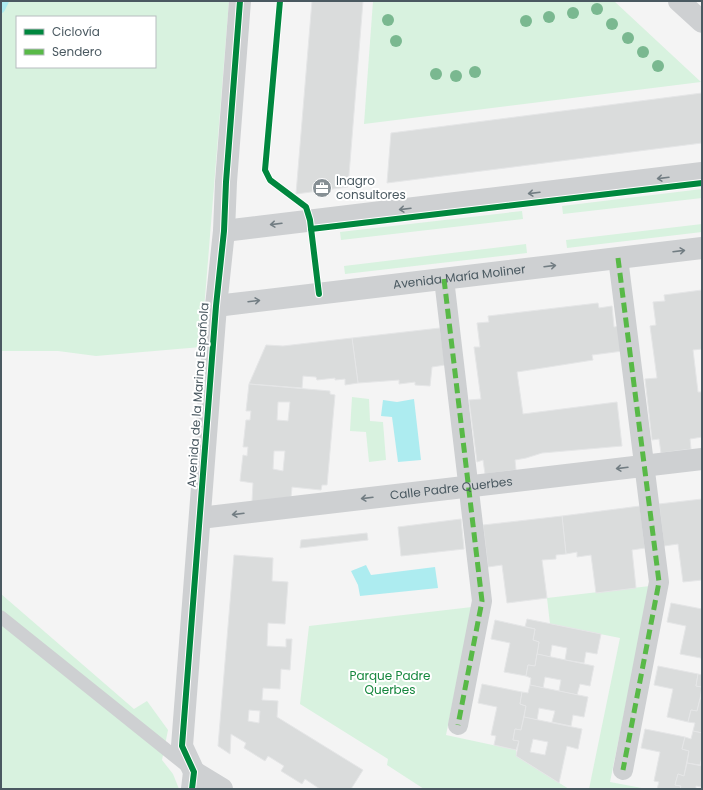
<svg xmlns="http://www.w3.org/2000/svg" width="703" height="790" font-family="Poppins,sans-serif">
  <rect width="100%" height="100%" fill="#f4f4f4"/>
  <g fill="#d8f2df" fill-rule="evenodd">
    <path d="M1 1H229L201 347 96 356 58 351H1ZM17 17H155V67H17Z"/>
    <path d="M373 1H614L701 82 364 124Z"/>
    <path d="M702 189V198L563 214 562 206Z"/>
    <path d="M522 211 523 219 341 240 340 232Z"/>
    <path d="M702 224V232L567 248 566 240Z"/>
    <path d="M526 244 527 253 345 274 344 266Z"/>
    <path d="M352 397 369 399 370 421 383 422 386 460 369 462 366 432 350 431Z"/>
    <path d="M650 586 610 782 647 789H589L620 638 550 624 547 598Z"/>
    <path d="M1 594 134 709 147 701 168 730 162 760 173 774 179 789H1Z"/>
    <path d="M472 607 446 735 516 750V756L569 789H424L387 765 388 759 300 704 309 626Z"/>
  </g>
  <g fill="#adecf0">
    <path d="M414 399 421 460 398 462 392 417 381 416 383 400 397 402Z"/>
    <path d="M366 565 371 575 435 567 438 588 360 596 358 585 351 571Z"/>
  </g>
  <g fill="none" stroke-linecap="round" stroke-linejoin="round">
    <path stroke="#adecf0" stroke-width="8" d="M1 9 5 1"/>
  </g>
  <g fill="#dadcdc" stroke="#e5e6e7" fill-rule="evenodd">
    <path d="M312 1H363L348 187 296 194Z"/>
    <path d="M702 93V143L387 183 391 133Z"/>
    <path d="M702 290V349L693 350 698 392H702V437L690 439 691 449 661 453 659 439 652 440 645 379 657 378 650 326 656 325 653 302 665 301 664 295Z"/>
    <path d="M598 303 599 308 612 306 614 327 620 326 623 351 592 355 593 360 517 372 523 414 617 402 622 446 542 453 526 458 515 460 516 470 485 474 483 460 477 462 469 400 481 399 474 347H480L477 323 489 322 488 316Z"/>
    <path d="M440 328 445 365 432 367 430 386 415 385V382L399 384V380L358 383 352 338Z"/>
    <path d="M352 338 358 383 345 385V379L335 380V378L317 380 316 377 303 376 302 388 249 384 266 345 283 346Z"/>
    <path d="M249 384 330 391V394L335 395 327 485H322L321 490 292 487 291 497 252 502 253 483 240 481 243 455 247 456 248 447H243L246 420H250L251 411H246ZM278 402H290L288 421 277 420ZM274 451H285L283 471 273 469Z"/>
    <path d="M702 499V580L683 582 678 544 664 546 659 504Z"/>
    <path d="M640 506 645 548 632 550 636 588 596 593 591 555 577 557V552L566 554 562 516Z"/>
    <path d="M562 516 566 554 556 555V559L542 560 547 598 507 603 502 565 488 567 483 525Z"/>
    <path d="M461 519 464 549 401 556 398 527Z"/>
    <path d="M367 533 368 540 300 548 301 540Z"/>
    <path d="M234 555 273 558 272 581 288 582 285 624 268 623 267 646 286 647V639H292L290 670 281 669 280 689 263 688 262 700 278 701 277 717 363 770 351 789H320L305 779 302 784 281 771 284 766 268 756 265 761 249 751 244 748 246 743 231 734 230 754 218 746ZM249 710 260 711 259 723 248 721Z"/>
    <path d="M671 603 702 609 701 658 680 654 686 626 667 622Z"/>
    <path d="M527 619 601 634 597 654 586 652 584 663 565 660 567 648 552 645 550 657 537 654 539 642 533 640 535 629 525 627Z"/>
    <path d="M495 620 535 629 533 640 539 642 535 666 528 665 526 676 504 672 510 643 491 639Z"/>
    <path d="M537 654 594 666 590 686 580 684 577 695 559 691 561 680 545 677 543 688 530 685 531 678 526 676 528 665 535 666Z"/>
    <path d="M658 666 698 674 696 686 702 687 700 699 697 711 691 710 688 722 667 717 673 689 654 685Z"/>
    <path d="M698 674 702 675V687L696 686Z"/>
    <path d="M482 684 522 692 520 704 526 706 521 730 515 729 513 740 519 741 516 750 494 745 496 736 491 735 497 707 478 703Z"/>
    <path d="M530 685 588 697 584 717 573 715 571 726 552 722 555 711 539 708 537 720 524 717 526 706 520 704 522 692 528 693Z"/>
    <path d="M700 699 702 700V733L693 731 695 723 688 722 691 710 697 711Z"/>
    <path d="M524 717 582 729 578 749 567 746 559 783 516 756 519 741 513 740 515 729 521 730ZM533 739 548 742 545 755 530 752Z"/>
    <path d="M645 729 685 737 682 749 689 751 684 776 678 774 675 785 681 786 680 789H657L659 782 654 781 660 752 641 748Z"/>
    <path d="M693 731 702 733V757L700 765 687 763 689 751 682 749 685 737 691 739Z"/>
    <path d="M687 763 702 766V787L696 786V789H680L681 786 675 785 678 774 684 776Z"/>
  </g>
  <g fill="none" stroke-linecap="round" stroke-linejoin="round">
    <path stroke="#ced0d2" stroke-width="13" d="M1 617 188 767"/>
    <g stroke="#ced0d2" stroke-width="20">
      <path d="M618 258 659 582 623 770"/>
      <path d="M444 279 482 601 458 725"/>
    </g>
    <g stroke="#ced0d2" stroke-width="22">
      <path d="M679 1 702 22"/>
      <path d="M224 231 702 173"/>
      <path id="s1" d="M216 306 702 248"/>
      <path id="s2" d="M200 518 702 459"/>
      <path d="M194 772 222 789"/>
      <path d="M192 789 194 772 182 746 216 306 224 231 226 182 240 1"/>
    </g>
    <g stroke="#58b947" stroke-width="5" stroke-dasharray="10 5" stroke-linecap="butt">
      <path d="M618 258 659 582 623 770"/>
      <path d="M444 279 482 601 458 725"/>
    </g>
    <defs>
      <g id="cycleway">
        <path d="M280 1 265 170 270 180 306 207 310 220 319 294"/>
        <path d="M311 229 702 183"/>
        <path d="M192 789 194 772 182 746 216 306 224 231 226 182 240 1"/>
      </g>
    </defs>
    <use href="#cycleway" stroke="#fff" stroke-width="8"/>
    <use href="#cycleway" stroke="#00873e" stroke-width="6"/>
  </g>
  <g fill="#7ab890">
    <circle cx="597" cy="9" r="6"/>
    <circle cx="573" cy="13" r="6"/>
    <circle cx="549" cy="17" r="6"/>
    <circle cx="388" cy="20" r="6"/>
    <circle cx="526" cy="21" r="6"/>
    <circle cx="612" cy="24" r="6"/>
    <circle cx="628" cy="38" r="6"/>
    <circle cx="396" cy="41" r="6"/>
    <circle cx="643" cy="52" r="6"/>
    <circle cx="658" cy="66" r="6"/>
    <circle cx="475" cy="72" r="6"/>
    <circle cx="436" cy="74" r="6"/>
    <circle cx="456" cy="76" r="6"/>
  </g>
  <defs><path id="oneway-shaft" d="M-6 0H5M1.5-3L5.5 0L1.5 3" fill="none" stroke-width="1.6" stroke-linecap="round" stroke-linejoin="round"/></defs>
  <g stroke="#727d83">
    <use href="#oneway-shaft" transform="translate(663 178) rotate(173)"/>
    <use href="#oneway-shaft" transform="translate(534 193) rotate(173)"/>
    <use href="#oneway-shaft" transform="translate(405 209) rotate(173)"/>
    <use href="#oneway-shaft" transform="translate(276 224) rotate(173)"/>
    <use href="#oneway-shaft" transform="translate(679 251) rotate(-7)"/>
    <use href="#oneway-shaft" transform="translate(550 266) rotate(-7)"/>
    <use href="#oneway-shaft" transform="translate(254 301) rotate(-7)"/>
    <use href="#oneway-shaft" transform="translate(622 468) rotate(173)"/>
    <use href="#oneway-shaft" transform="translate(367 498) rotate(173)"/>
    <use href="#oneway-shaft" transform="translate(238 514) rotate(173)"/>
  </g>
  <defs>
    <symbol id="office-disc" viewBox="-11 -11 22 22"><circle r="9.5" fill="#868f94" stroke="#fff"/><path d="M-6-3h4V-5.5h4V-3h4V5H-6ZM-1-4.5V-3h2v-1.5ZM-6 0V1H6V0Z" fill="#fff"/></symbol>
  </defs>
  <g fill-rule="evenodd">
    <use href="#office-disc" x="311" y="177" width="22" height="22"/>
  </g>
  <g text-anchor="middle" stroke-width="4" stroke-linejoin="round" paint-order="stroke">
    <g font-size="12" fill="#4a5961" stroke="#fff" text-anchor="start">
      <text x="336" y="185">Inagro<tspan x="336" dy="14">consultores</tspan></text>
    </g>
    <g font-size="12" fill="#4a5961" stroke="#fff">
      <text dy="4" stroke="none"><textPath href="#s1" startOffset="245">Avenida María Moliner</textPath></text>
      <text transform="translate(198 395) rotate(-86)" y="4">Avenida de la Marina Española</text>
      <text dy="4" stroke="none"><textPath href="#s2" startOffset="253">Calle Padre Querbes</textPath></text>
    </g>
    <g font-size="12" fill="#16873e" stroke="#fff">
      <text x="390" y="680">Parque Padre<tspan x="390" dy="14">Querbes</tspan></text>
    </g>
  </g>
  <rect width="703" height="790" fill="none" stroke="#4a5961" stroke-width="4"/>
  <rect x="16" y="16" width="140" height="52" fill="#ffffff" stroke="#b7bdc0"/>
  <rect x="24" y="29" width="20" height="6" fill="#00873e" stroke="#b7bdc0"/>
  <text x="52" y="36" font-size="12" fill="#4a5961">Ciclovía</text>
  <rect x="24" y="49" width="20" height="6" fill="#58b947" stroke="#b7bdc0"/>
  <text x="52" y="56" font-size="12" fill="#4a5961">Sendero</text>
</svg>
